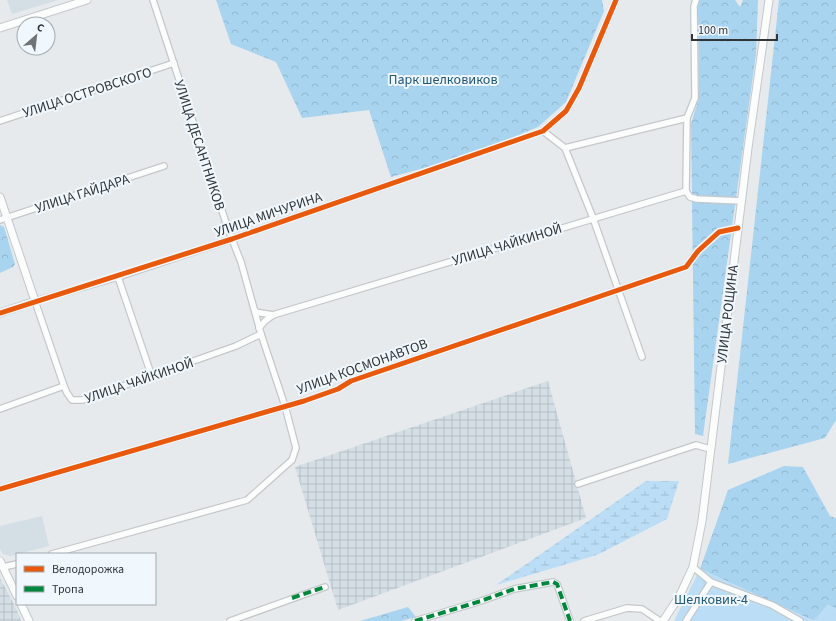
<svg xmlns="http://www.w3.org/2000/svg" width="836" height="621" font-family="'Source Sans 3',sans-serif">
  <defs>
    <pattern id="industrial-grid" width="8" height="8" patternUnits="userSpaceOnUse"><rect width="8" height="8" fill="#d4dee5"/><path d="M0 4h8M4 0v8" fill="none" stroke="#b6bfc5"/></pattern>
    <pattern id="forest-crowns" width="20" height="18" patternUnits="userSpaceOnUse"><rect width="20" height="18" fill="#a8d4f0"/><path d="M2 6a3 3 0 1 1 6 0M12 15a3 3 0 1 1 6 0" fill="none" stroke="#91b7ce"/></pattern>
    <pattern id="wetland-marsh" width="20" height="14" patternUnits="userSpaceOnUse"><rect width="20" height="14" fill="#bbdef6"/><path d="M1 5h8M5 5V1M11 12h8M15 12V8" fill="none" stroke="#a1bfd4"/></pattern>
  </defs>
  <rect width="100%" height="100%" fill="#e6eaed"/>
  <g fill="#d4dee5">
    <path d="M7 0H58L12 14Z"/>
    <path d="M42 516 49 546 10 556 3 554 0 549V526Z"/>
  </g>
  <g fill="url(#industrial-grid)">
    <path d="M548 381 586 518 338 610 295 467Z"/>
    <path d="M0 578 17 610 21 621H0Z"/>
  </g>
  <g fill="url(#forest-crowns)">
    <path d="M216 0H602L604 11 566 102 538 127 464 157 391 177 369 110 302 118 276 62 231 44Z"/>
    <path d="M699 0H735L740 7 743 0H758L756 54 703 436 695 434 691 124 699 98 698 2Z"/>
    <path d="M779 0H836V420L825 438 728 464Z"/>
    <path d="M0 225 4 227 15 264 13 267 0 273Z"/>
    <path d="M784 466 803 467 830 516 836 518V609L828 605 814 621 700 569 728 490Z"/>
    <path d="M408 607 416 617 401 621H360Z"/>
  </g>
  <path fill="url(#wetland-marsh)" d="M646 481H679L667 519 597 555 496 585Z"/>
  <path fill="#bbdef6" d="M700 569 813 621 828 605 836 609V621H674Z"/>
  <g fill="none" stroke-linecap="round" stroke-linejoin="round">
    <defs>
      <g id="minor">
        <path d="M0 121 174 63"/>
        <path d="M543 131 565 148 687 118"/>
        <path d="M565 148 593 218 642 357"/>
        <path d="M686 191 687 118 695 98 694 6 696 0"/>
        <path d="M0 220 164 166"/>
        <path d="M118 277 152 377"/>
        <path d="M255 312 273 315 686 191 690 197 697 199 742 201"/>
        <path d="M259 328 265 321 273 315"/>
        <path d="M64 386 35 301 118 277 232 239 543 131 566 111 579 88 616 0"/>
        <path d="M0 409 64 386 67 393 72 400H83L236 346 261 334"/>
        <path d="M578 484 696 445 710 449"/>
        <path d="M0 489 304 401 338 389 351 381 686 267 698 251 719 232 738 228"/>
        <path d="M52 554 247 500 292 460 296 448 285 406 261 334 241 262 228 229 153 0"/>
        <path d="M3 567 17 564"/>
        <path d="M693 567 711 582"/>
        <path d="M230 621 325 587"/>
        <path d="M415 621 481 601 514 589 553 582 557 584 570 621"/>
        <path d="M584 621 627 608 642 609 660 621"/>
        <path d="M686 621 711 582 772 605 800 621"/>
      </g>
      <g id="tertiary">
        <path d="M0 28 87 0"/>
        <path d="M0 197 35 301 0 313"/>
        <path d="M0 561 17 596"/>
        <path d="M21 604 29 621"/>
        <path d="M663 621 679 597 693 567 702 521 748 148 769 0"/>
      </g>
    </defs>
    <use href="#minor" stroke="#c5c8cb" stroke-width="8"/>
    <use href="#tertiary" stroke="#c5c8cb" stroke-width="9"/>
    <use href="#minor" stroke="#fbfcfc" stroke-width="5.5"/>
    <use href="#tertiary" stroke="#fbfcfc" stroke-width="7"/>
    <g stroke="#00873e" stroke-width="4" stroke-dasharray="8 4" stroke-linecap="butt">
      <path d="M292 598 325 587"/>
      <path d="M415 621 481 601 514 589 553 582 557 584 570 621"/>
    </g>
    <defs>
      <g id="cycleway">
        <path d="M0 313 232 239 543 131 566 111 579 88 616 0"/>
        <path d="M0 489 304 401 338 389 351 381 686 267 698 251 719 232 738 228"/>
      </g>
    </defs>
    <use href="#cycleway" stroke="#f0f8fe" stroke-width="8"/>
    <use href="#cycleway" stroke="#e8590c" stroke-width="5"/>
  </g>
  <g text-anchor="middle" stroke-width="4" stroke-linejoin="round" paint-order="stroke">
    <g font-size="14" fill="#1f5778" stroke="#f0f8fe">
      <text x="443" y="84">Парк шелковиков</text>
      <text x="711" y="604">Шелковик-4</text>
    </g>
    <g font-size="14" fill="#323537" stroke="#f0f8fe">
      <text transform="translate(87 92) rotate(-18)" y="5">УЛИЦА ОСТРОВСКОГО</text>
      <text transform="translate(200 145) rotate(72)" y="5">УЛИЦА ДЕСАНТНИКОВ</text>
      <text transform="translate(82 193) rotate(-18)" y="5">УЛИЦА ГАЙДАРА</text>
      <text transform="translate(268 214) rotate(-19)" y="5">УЛИЦА МИЧУРИНА</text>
      <text transform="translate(507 244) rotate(-17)" y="5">УЛИЦА ЧАЙКИНОЙ</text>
      <text transform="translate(727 314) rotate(-83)" y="5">УЛИЦА РОЩИНА</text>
      <text transform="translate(362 366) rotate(-20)" y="5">УЛИЦА КОСМОНАВТОВ</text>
      <text transform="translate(139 380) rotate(-19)" y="5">УЛИЦА ЧАЙКИНОЙ</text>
    </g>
  </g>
  <rect x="16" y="553" width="140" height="52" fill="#f0f8fe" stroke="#a4aaae"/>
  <rect x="24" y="566" width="20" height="6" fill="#e8590c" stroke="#a4aaae"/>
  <text x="52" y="573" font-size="12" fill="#323537">Велодорожка</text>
  <rect x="24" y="586" width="20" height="6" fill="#00873e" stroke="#a4aaae"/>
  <text x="52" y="593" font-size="12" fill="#323537">Тропа</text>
  <g transform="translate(36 36) rotate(28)"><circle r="19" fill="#f0f8fe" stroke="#a4aaae"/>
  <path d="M0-3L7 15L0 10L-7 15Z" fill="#717477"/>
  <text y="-6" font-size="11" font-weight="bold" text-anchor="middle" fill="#323537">С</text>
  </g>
  <path d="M692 34v6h85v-6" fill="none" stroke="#323537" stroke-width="2"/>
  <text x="698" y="34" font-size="12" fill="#323537" stroke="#f0f8fe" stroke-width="3" paint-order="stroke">100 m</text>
</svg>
